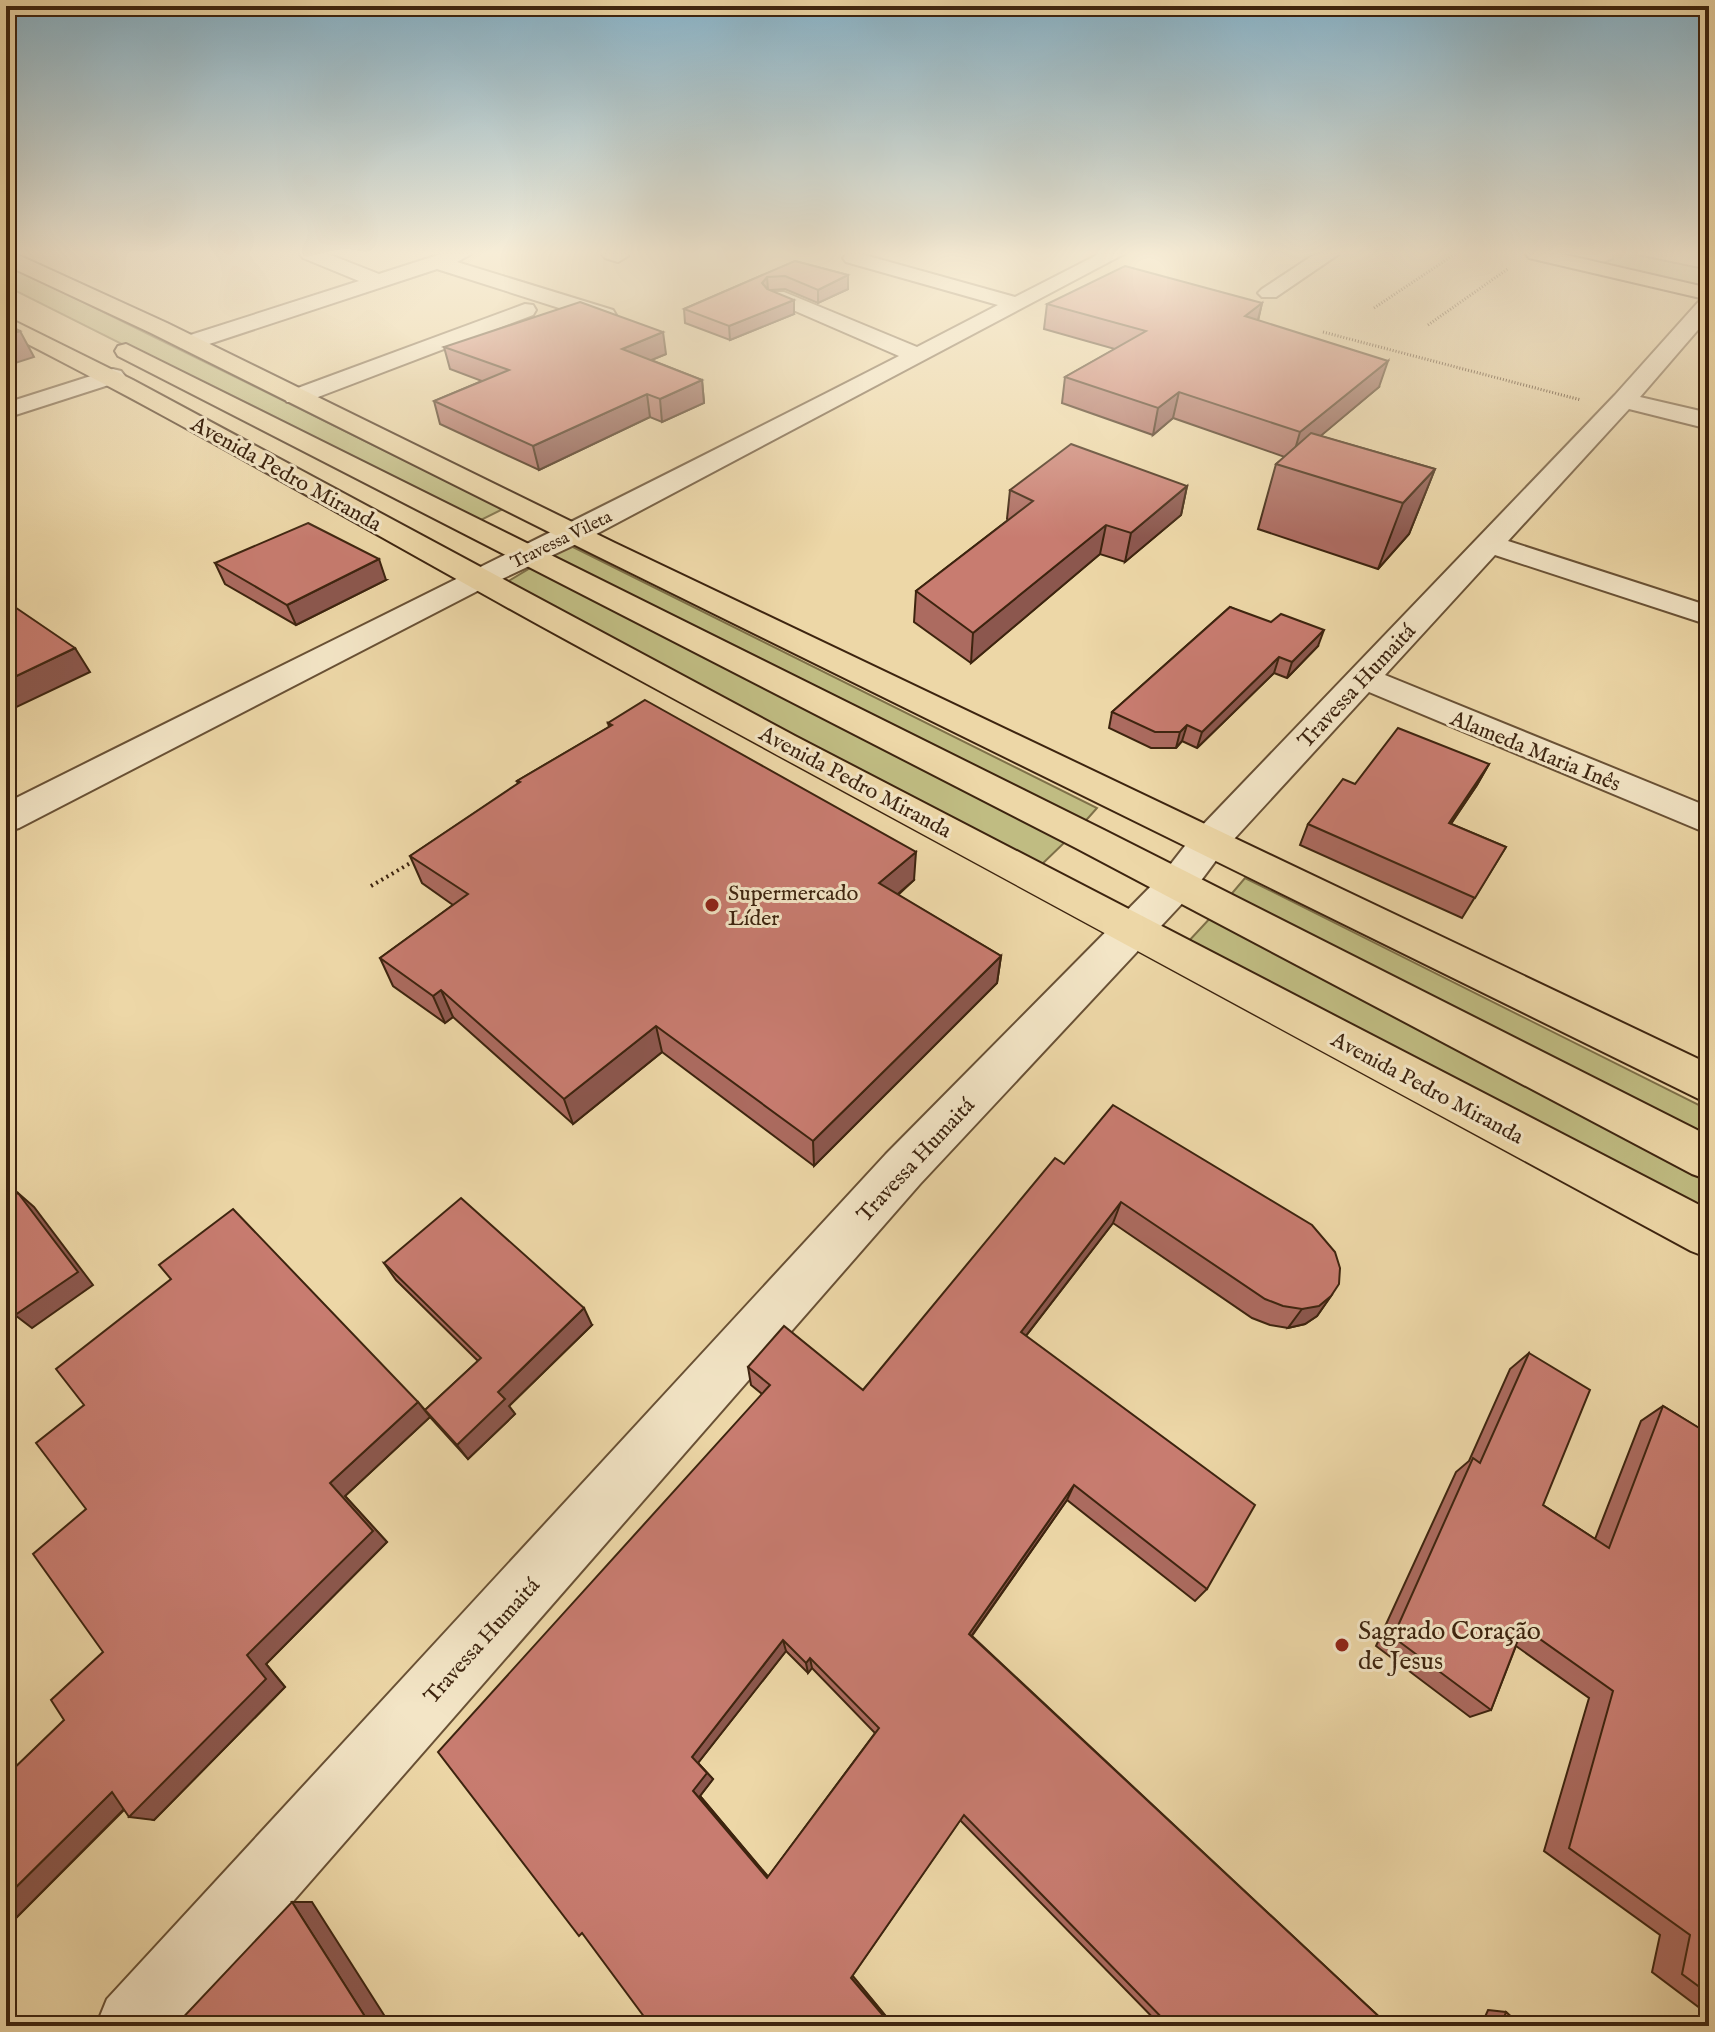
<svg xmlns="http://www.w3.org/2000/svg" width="1715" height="2032" font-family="'IM FELL English',serif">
  <rect width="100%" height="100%" fill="#edd7a7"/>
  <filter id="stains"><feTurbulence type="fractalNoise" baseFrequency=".0025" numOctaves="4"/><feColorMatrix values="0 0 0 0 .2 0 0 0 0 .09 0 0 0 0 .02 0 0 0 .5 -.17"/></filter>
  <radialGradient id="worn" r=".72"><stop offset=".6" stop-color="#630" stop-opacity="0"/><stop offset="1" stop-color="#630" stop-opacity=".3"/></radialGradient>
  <g fill="#c0bc82" stroke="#7e7048" stroke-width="2">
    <path d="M1613 254H1633L1709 270V273L1696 287 1599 265 1613 259Z"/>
    <path d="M6 264 503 509 477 522 6 286Z"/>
    <path d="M569 545 1097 808 1081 826 545 556Z"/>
    <path d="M532 567 1067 840 1038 868 502 585Z"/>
    <path d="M1245 878 1709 1110V1151L1228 898Z"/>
    <path d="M1213 915 1709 1175V1222L1186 944Z"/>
  </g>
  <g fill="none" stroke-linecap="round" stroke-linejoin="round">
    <defs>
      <g id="minor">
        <path d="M300 254H328L379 274 441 254H471L457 262 613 310 616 315 613 320H597L437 269 197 348H181L178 343 181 338 359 281 303 258Z"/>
        <path d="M602 254H627L628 256 618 262 605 258Z"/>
        <path d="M846 254H861L1015 297 1099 254H1124L585 540 489 585 19 828 6 832V803C304 654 603 508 899 356L770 300 766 296 770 292H784L917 347 998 305 846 262 843 258Z"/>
        <path d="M1315 254H1339L1276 297H1262L1258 293 1262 289Z"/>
        <path d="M1709 298V317L1640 397 1709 413V429L1629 409 1508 541 1709 606V625L1495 555 1385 675 1709 807V834L1369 692 1223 851 1191 894 920 1184 184 2026H96L107 1999 886 1154 1163 874 1195 833 1615 395 1701 299Z"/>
        <path d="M525 304 533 305 536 310 533 315 305 402H287L284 397 287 392Z"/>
        <path d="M113 369 121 371 125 376 121 381 6 418V403Z"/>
      </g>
      <g id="major">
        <path d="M6 254H16L167 323 615 543 1709 1064V1104L595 555 151 333 6 265Z"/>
        <path d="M1526 254H1562L1709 288V300L1529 258Z"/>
        <path d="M6 317 133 380 795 736 1709 1210V1258L1691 1251C1318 1049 945 847 572 643 383 540 198 430 6 333Z"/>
        <path d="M126 344 1104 830 1709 1136V1180L1692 1174 1076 848 118 356 115 351 118 346Z"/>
      </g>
    </defs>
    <use href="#minor" stroke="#695135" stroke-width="4"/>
    <use href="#major" stroke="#3d240f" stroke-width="4"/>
    <g stroke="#3d240f" stroke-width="3" stroke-dasharray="1 2" stroke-linecap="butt">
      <path d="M1374 308 1455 254"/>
      <path d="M1428 325 1509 268"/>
      <path d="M1323 332 1581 400"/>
    </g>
    <path stroke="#3d240f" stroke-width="4" stroke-dasharray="2 4" stroke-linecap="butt" d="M371 886 419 858"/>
    <use href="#minor" fill="#f3e5c6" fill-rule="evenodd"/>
    <use href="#major" fill="#edd7a7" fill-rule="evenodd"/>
  </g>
  <g fill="#ac6b60" stroke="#3d240f" stroke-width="2" fill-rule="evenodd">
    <path d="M795 261 848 275V289L818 303 785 289 769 290 794 314 730 340 685 323 684 309Z"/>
    <path d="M1262 303 1258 321 1379 387 1320 436 1435 469 1409 534 1378 569 1258 529 1276 464 1285 457 1173 418 1153 435 1062 403 1065 377 1115 349 1044 329 1047 304Z"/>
    <path d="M444 347 666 354 651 360 702 380 704 403 662 422 650 417 539 470 440 424 434 401 482 381 450 369Z"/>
    <path d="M1187 486 1181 515 1125 562 1100 554 971 663 914 622 916 591 1008 520 1007 519 1010 490Z"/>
    <path d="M215 563 386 580 296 625 225 584Z"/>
    <path d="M1230 607 1318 646 1287 678 1274 673 1197 748 1182 741 1176 748H1151L1109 728 1112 712Z"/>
    <path d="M608 723 914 880 898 895 1001 956 997 983 814 1166 662 1052 573 1124 453 1017 445 1023 393 986 380 958 453 905 422 883 410 856 518 784 517 781 609 727Z"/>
    <path d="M1489 764 1477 785 1451 824 1506 847 1462 918 1300 845 1308 824 1355 784Z"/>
    <path d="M1064 1164 1331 1296 1317 1316 1305 1324 1288 1328 1270 1325 1252 1318 1113 1223 1026 1336 1207 1589 1195 1601 1067 1500 972 1636 1389 2026H1161L960 1820 852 1976 894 2026H651L762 1394 751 1385 748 1367 863 1390ZM786 1651 808 1673 812 1668 875 1733 768 1877 700 1796 713 1779 698 1763Z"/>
    <path d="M384 1263 592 1325 509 1406 515 1414 468 1459 430 1417 345 1496 387 1542 266 1664 285 1687 154 1820 124 1810 6 1928 418 1402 425 1410 478 1361 396 1280Z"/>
    <path d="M1529 1353 1543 1505 1595 1539 1641 1421 1663 1406 1702 1430 1709 1410V1772L1701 1798 1709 1804V2015L1652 1972 1660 1935 1544 1851 1589 1698 1516 1646 1491 1710 1470 1717 1376 1646 1456 1472 1469 1461 1510 1369Z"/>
    <path d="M1488 2010 1506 2012 1521 2026H1481Z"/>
  </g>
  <g fill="#8c574e" stroke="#3d240f" stroke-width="2">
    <path d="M848 275V289L818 303V290Z"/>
    <path d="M767 277 768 290 762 283Z"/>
    <path d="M794 300V314L730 340 729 326Z"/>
    <path d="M1262 303 1256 328 1245 316Z"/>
    <path d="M20 331 34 357 6 366V335Z"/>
    <path d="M663 332 666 354 625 371 622 349Z"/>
    <path d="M1388 361 1379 387 1292 460 1300 432Z"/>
    <path d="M702 380 704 403 662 422 660 399Z"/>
    <path d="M1179 392 1173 418 1153 435 1158 408Z"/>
    <path d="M647 394 650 417 539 470 533 446Z"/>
    <path d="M1435 469 1409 534 1378 569 1403 503Z"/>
    <path d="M1187 486 1181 515 1125 562 1131 533Z"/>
    <path d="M1106 525 1100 554 971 663 973 633Z"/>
    <path d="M379 559 386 580 296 625 287 605Z"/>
    <path d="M1324 630 1318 646 1287 678 1292 662Z"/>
    <path d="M75 648 90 672 6 712V681Z"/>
    <path d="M1279 657 1274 673 1197 748 1202 732Z"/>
    <path d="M1187 725 1182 741 1176 748 1180 732Z"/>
    <path d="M1489 764 1477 785 1437 844 1449 823Z"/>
    <path d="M916 852 914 880 878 911 879 883Z"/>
    <path d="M1001 956 997 983 814 1166 813 1141Z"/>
    <path d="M441 990 453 1017 445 1023 433 996Z"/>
    <path d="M656 1026 662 1052 573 1124 564 1099Z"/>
    <path d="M18 1193 34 1207 93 1285 32 1328 15 1315Z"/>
    <path d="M1121 1202 1113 1223 1015 1350 1021 1332Z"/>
    <path d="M1331 1296 1317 1316 1305 1324 1288 1328 1302 1309Z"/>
    <path d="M584 1308 592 1325 509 1406 515 1414 468 1459 457 1445 498 1392Z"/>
    <path d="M418 1402 430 1417 345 1496 387 1542 266 1664 285 1687 154 1820 129 1817 247 1655 330 1483Z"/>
    <path d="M1074 1485 1067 1500 965 1645 969 1634Z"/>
    <path d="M783 1640 786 1651 698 1763 713 1779 700 1796 771 1880 767 1878 693 1791 692 1757Z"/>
    <path d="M810 1658 812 1668 808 1673 806 1663Z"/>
    <path d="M112 1792 137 1796 6 1928V1897Z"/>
    <path d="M292 1902H312L391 2026H371Z"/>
    <path d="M852 1975 894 2026H892L851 1978Z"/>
  </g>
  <g fill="#c87c70" stroke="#3d240f" stroke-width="2" fill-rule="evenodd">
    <path d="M795 261 848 275 818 290 785 276 767 277 762 283 767 289 794 300 729 326 684 309Z"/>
    <path d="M1125 266 1262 303 1245 316 1388 361 1300 432 1179 392 1158 408 1065 377 1146 331 1047 304Z"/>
    <path d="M580 302 663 332 622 349 702 380 660 399 647 394 533 446 434 401 509 370 444 347Z"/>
    <path d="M6 324 20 331 6 335Z"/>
    <path d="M1311 433 1435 469 1403 503 1276 464Z"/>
    <path d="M1071 444 1187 486 1131 533 1106 525 973 633 916 591 1033 501 1010 490Z"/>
    <path d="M308 523 379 559 287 605 215 563Z"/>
    <path d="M6 601 75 648 6 681Z"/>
    <path d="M1230 607 1271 622 1281 614 1324 630 1292 662 1279 657 1202 732 1187 725 1180 732H1155L1112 712Z"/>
    <path d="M645 700 916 852 879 883 1001 956 813 1141 656 1026 564 1099 441 990 433 996 380 958 468 894 410 856 520 782 517 781 612 725 608 723Z"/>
    <path d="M1398 728 1489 764 1449 823 1506 847 1475 898 1308 824 1343 779 1355 784Z"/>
    <path d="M1113 1105 1312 1225 1335 1252 1340 1268 1339 1284 1331 1296 1319 1306 1302 1309 1283 1306 1265 1299 1121 1202 1021 1332 1255 1505 1207 1589 1074 1485 969 1634 1389 2026H1170L964 1815 851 1978 892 2026H651L582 1933 579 1936 438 1752 770 1385 748 1367 784 1326 863 1390 1055 1158 1064 1164ZM783 1640 806 1663 810 1658 879 1728 767 1878 693 1791 707 1773 692 1757Z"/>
    <path d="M18 1193 78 1272 15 1315 6 1302V1201Z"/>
    <path d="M461 1198 584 1308 498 1392 505 1399 457 1445 425 1410 481 1358 384 1263Z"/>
    <path d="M233 1209 418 1402 330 1483 373 1531 247 1655 266 1679 129 1817 112 1792 6 1897V1776L64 1720 51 1700 103 1652 33 1554 86 1509 36 1443 84 1405 56 1369 171 1279 159 1265Z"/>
    <path d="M1529 1353 1590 1390 1543 1505 1609 1548 1663 1406 1709 1434V1772L1701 1798 1709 1804V1994L1682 1974 1690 1935 1569 1848 1613 1691 1523 1627 1491 1710 1393 1637 1473 1458 1480 1463Z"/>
    <path d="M292 1902 371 2026H175Z"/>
    <path d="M1506 2012 1521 2026H1501Z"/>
  </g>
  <linearGradient id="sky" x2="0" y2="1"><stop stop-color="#88b6ce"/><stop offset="0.47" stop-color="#f7edd7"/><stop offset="1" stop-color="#f7edd7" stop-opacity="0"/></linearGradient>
  <rect width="1715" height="538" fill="url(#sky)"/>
  <g fill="#8f2418" stroke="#f3e5c6" stroke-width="3">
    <circle cx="712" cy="905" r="8"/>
    <circle cx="1342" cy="1645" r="8"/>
  </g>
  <g text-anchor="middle" stroke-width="6" stroke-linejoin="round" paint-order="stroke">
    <g font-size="18" fill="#3d240f" stroke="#f3e5c6">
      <text transform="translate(561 539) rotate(-26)" y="6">Travessa Vileta</text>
    </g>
    <g font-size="22" fill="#3d240f" stroke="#f3e5c6">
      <text transform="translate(287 473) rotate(29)" y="8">Avenida Pedro Miranda</text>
      <text transform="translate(1356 685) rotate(-47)" y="8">Travessa Humaitá</text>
      <text transform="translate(1536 750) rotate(22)" y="8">Alameda Maria Inês</text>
      <text transform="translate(856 781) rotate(28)" y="8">Avenida Pedro Miranda</text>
      <text transform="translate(1428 1087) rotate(28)" y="8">Avenida Pedro Miranda</text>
      <text transform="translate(915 1159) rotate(-47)" y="8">Travessa Humaitá</text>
      <text transform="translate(481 1640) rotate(-48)" y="8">Travessa Humaitá</text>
    </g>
    <g font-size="22" fill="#3d240f" stroke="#f3e5c6" text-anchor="start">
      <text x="728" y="900">Supermercado<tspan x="728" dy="25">Líder</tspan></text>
    </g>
    <g font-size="26" fill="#3d240f" stroke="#f3e5c6" text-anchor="start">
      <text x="1358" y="1639">Sagrado Coração<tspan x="1358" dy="30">de Jesus</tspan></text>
    </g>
  </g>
  <rect width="1715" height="2032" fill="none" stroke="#edd7a7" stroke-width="32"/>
  <rect x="8" y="8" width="1699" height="2016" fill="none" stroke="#3d240f" stroke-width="4"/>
  <rect x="16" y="16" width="1683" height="2000" fill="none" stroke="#3d240f" stroke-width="2"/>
  <rect width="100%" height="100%" filter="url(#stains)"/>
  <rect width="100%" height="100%" fill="url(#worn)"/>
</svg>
